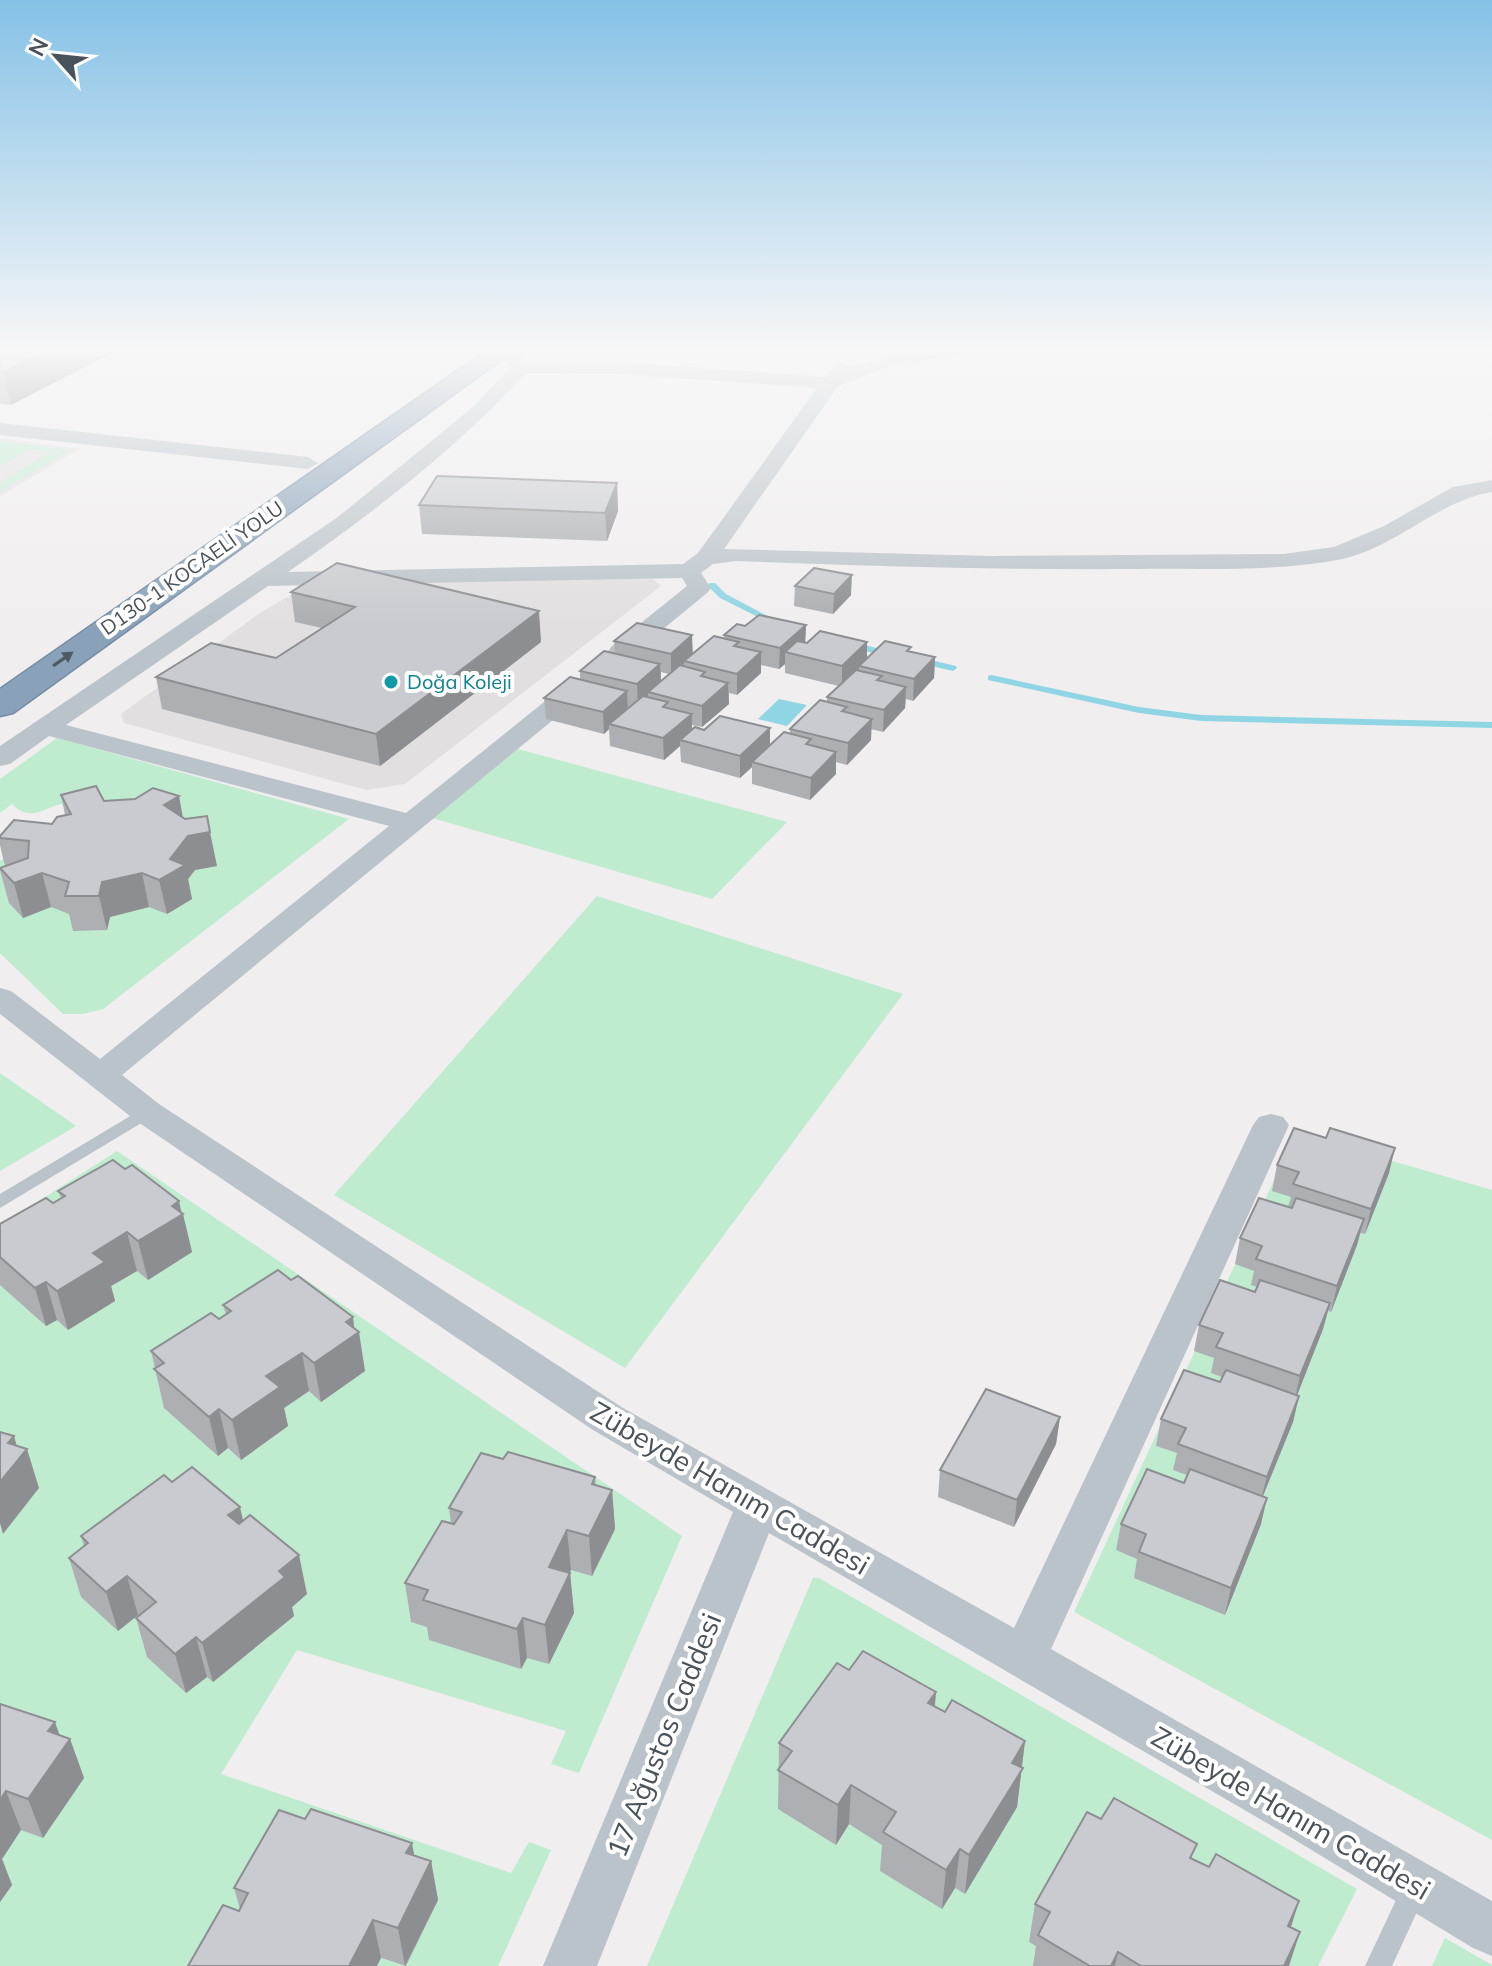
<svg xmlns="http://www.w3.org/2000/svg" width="1492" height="1966" font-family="Mulish,sans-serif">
  <rect width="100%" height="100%" fill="#f0eeee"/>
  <g fill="#e1dfdf">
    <path d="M0 438 79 449 0 496Z"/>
    <path d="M318 579H653L661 586 405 784 366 790 124 723 121 714 260 613Z"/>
  </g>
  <g fill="#bfebcf">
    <path d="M0 441 70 450 0 492V483L49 452 31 449 0 466Z"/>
    <path d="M57 738 349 819 103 1009 83 1014H63L0 953V861L76 814 66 803C44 806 32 824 12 804L0 813V779Z"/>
    <path d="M518 749 787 822 712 899 432 818Z"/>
    <path d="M597 896 903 994 625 1368 334 1195Z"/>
    <path d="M0 1073 76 1126 0 1171Z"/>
    <path d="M1296 1133 1492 1190V1840L1074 1612Z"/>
    <path d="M117 1151 682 1536 579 1773 551 1764 566 1731 297 1650 221 1774 511 1873 529 1842 551 1850 498 1966H0V1231L6 1222Z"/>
    <path d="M813 1578H819L1357 1889 1318 1966H647Z"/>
    <path d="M1445 1938 1492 1965V1966H1432Z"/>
  </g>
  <path fill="#90d5e4" d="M779 699 807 705 787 726 758 719Z"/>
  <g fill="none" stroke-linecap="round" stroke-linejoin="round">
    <g fill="#90d5e4" fill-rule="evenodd">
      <path d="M709 583H715L726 594 775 620 771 622H768L720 598 709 587Z"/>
      <path d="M852 642 893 652 894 654 890 657 849 647V643Z"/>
      <path d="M922 658 956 666 957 668 953 671 919 663 918 661Z"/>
      <path d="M991 675 1139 707 1201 715 1492 722V728L1201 721 1139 713 988 680V676Z"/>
    </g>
    <defs>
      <path id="highway" d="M487 350H515L13 713 0 716V689Z"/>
    </defs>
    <use href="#highway" stroke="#758da5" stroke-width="3"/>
    <g fill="#bac3ca" fill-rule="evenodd">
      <path d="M147 1106 156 1112 153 1116 0 1208V1194Z"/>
      <path d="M1415 1876 1424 1879 1428 1888 1392 1966H1365L1406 1879Z"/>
    </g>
    <g fill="#bac3ca" fill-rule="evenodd">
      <path d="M495 350H514L526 362H620L825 377 835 364 841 362 850 367 918 350H969L960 355 894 365 838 386 724 549 991 556 1283 554 1334 547 1384 526 1453 487 1492 480V492C1436 501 1394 550 1337 560 1272 572 1204 568 1137 569 1003 570 870 566 736 561L713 564 701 573 711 588 707 593 629 657H611L608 652 611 647 687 586 682 578 268 586 66 725 406 813 569 682H587L591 687 587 692 122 1075 159 1104 623 1408 1014 1628 1253 1125 1259 1117 1271 1114 1283 1117 1289 1125 1051 1649 1492 1901V1956L1473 1948 1277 1829 769 1533 597 1966H543L733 1512 593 1430 135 1120 0 1014V988L11 991 100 1059 389 826 49 736 10 764 0 766V746L338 517 472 408 511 367ZM526 373 620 374 817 388 698 553 683 564 288 572C373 513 456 449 526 373Z"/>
      <path d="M0 423 308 457 318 463 308 469 0 435Z"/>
    </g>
    <use href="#highway" fill="#89a2b9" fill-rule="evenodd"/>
  </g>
  <g fill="#adafb3" fill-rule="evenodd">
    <path d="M0 350 11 405 0 404Z"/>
    <path d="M617 483 618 511 607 541 422 534 419 505Z"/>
    <path d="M795 586 851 595 833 614 794 606Z"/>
    <path d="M291 592 541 642 380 766 162 709 156 677 276 658 322 628 295 622Z"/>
    <path d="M806 625 805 643 867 642V659L911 651 935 657 934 678 913 701 906 699 905 708 883 732 871 729V740L847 765 836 762V774L810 800 752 784V767L740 778 681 762 680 746 664 760 610 746 609 729 604 734 546 719 544 698 580 680V671L615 654 614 641 693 654 724 638V635L745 626ZM785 664V673L839 686 827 697V702L790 729V734L770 746V728L692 730V725L702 727 729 704V693L737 695 761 673V665L779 669ZM661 672 669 674 661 682Z"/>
    <path d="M61 795 104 801 183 818 217 866 195 870 188 879 192 899 167 914 149 907 110 917 107 930 73 931 69 914 51 907 23 918 9 903 0 870V868L5 866 0 845V836L52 824 65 815Z"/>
    <path d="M1277 1165 1389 1173 1365 1234 1360 1233 1357 1245 1331 1312 1328 1311 1323 1329 1297 1395 1299 1396 1293 1422 1263 1496 1261 1524 1225 1615 1134 1578 1137 1559 1116 1550 1121 1524 1184 1483 1187 1475 1173 1470 1177 1453 1156 1446 1161 1419 1220 1382 1222 1377 1211 1373 1214 1358 1194 1351 1199 1325 1255 1292 1257 1287 1251 1285 1254 1271 1235 1264 1240 1238 1288 1207 1291 1197 1272 1191Z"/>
    <path d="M58 1191 182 1213 192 1252 148 1280 137 1271 111 1286 115 1301 68 1330 57 1320 46 1326 0 1285V1224L53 1203 61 1198Z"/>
    <path d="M223 1305 354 1328 365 1371 321 1402 309 1391 284 1408 288 1426 241 1460 228 1448 218 1456 164 1408 151 1351 219 1319 226 1314Z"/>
    <path d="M1060 1417 1056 1444 1014 1527 938 1497 940 1470Z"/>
    <path d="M503 1459 595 1477 596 1485 612 1490 615 1529 592 1576 571 1570 569 1573H570L574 1613 549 1664 527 1658 521 1669 429 1640 427 1627 411 1622 405 1583 451 1523 449 1508Z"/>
    <path d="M172 1482 243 1521 307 1594 292 1607 294 1616 213 1682 207 1677 186 1693 147 1657 136 1618 138 1615 118 1631 81 1597 69 1558 84 1546 81 1536Z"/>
    <path d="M849 1670 936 1692 935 1706 945 1712 1025 1741 1017 1807 965 1894 955 1888 942 1909 880 1871 882 1845 849 1824 836 1845 778 1809 779 1743Z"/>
    <path d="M0 1704 60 1735 70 1739 84 1778 43 1838 21 1830 2 1859 12 1885 0 1902Z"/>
    <path d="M1101 1819 1193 1859 1291 1927 1289 1966H1033L1036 1946 1029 1942 1035 1904Z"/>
    <path d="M414 1855 431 1861 438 1900 406 1966 239 1911 240 1909 234 1888Z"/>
  </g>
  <g fill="#8d8e92">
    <path d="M48 350H118L11 405 3 372Z"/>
    <path d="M617 483 618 511 607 541 605 513Z"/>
    <path d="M852 575 851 595 833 614 834 594Z"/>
    <path d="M539 611 541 642 380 766 376 734Z"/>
    <path d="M806 625 805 646 785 652V664L779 669 780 648Z"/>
    <path d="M692 635 693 656 684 661V664L671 675V654Z"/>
    <path d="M867 642V663L859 666V670L842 687V666Z"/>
    <path d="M761 652V673L737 695V674Z"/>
    <path d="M935 657 934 678 913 701 914 679Z"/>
    <path d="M660 664 661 685 648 692V696L638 705 637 684Z"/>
    <path d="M728 683 729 704 702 727V706Z"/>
    <path d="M906 687 905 708 883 732 884 710Z"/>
    <path d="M627 691 628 712 609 724V729L604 734 603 712Z"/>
    <path d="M692 714V735L680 740V746L664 760 663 738Z"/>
    <path d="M872 719 871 740 847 765 848 743Z"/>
    <path d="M770 728V750L752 762V767L740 778V756Z"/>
    <path d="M836 752V774L810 800 811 778Z"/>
    <path d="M179 796 185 829 164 805Z"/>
    <path d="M210 832 217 866 195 870 188 879 192 899 167 914 159 880 170 859 188 836Z"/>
    <path d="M42 873 51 907 23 918 14 883Z"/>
    <path d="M142 873 149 907 110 917 107 930 99 896 102 882Z"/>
    <path d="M1395 1148 1389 1173 1365 1234 1371 1209Z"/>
    <path d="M179 1201 182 1215 183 1214 192 1252 148 1280 138 1241 172 1206Z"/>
    <path d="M1364 1219 1357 1245 1331 1312 1337 1286Z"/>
    <path d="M127 1232 137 1271 111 1286 115 1301 68 1330 57 1291 93 1253Z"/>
    <path d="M46 1282 57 1320 46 1326 35 1288Z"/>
    <path d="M1330 1303 1323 1329 1294 1403 1300 1376Z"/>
    <path d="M353 1317 355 1335 359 1332 365 1371 321 1402 314 1363 346 1322Z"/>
    <path d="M302 1353 309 1391 284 1408 288 1426 241 1460 232 1420 266 1376Z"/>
    <path d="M1299 1396 1293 1422 1260 1503 1267 1477Z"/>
    <path d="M219 1409 228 1448 218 1456 209 1417Z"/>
    <path d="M1060 1417 1056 1444 1014 1527 1017 1500Z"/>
    <path d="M14 1436 20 1457 27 1449 39 1488 3 1534 0 1523V1482L8 1443Z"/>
    <path d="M612 1490 615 1529 592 1576 589 1536Z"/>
    <path d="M1267 1498 1261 1524 1225 1615 1231 1588Z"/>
    <path d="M240 1507 249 1546 228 1515Z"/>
    <path d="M567 1530 571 1570 552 1606 549 1567Z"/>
    <path d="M299 1555 307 1594 292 1607 294 1616 213 1682 202 1643 279 1571Z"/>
    <path d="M570 1573 574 1613 549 1664 545 1625Z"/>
    <path d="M127 1576 138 1615 118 1631 106 1592Z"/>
    <path d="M523 1618 527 1658 521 1669 517 1629Z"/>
    <path d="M196 1637 207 1677 186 1693 175 1654Z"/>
    <path d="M936 1692 932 1731 928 1703Z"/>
    <path d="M55 1722 64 1748 70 1739 84 1778 43 1838 28 1799 48 1731Z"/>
    <path d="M1025 1741 1017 1807 965 1894 969 1855 1012 1763Z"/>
    <path d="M851 1785 849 1824 836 1845 838 1805Z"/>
    <path d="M6 1791 21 1830 2 1859 12 1885 0 1902V1800Z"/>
    <path d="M412 1843 419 1882 406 1853Z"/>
    <path d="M960 1849 955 1888 942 1909 946 1870Z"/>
    <path d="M431 1861 438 1900 405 1966 398 1928Z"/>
    <path d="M1299 1901 1287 1940 1288 1926Z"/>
    <path d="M373 1920 381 1958 377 1966H349Z"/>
    <path d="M1300 1932 1289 1966H1284Z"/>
    <path d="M1118 1952 1115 1966H1111Z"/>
  </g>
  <g fill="#c9cbd0" stroke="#8d8e92" stroke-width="2">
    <path d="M0 350H48L3 372H0Z"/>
    <path d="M437 476 617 483 605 513 419 505Z"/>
    <path d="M337 563 539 611 376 734 156 677 211 643 276 658 355 607 291 592Z"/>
    <path d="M814 568 852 575 834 594 795 586Z"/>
    <path d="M759 615 806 625 780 648 724 635 737 624 745 626Z"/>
    <path d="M637 623 692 635 671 654 614 641Z"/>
    <path d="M820 631 867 642 842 666 785 652 797 641 807 643Z"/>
    <path d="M714 636 739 642 734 646 761 652 737 674 684 661Z"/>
    <path d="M885 641 911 647 907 651 935 657 914 679 859 666Z"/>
    <path d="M604 651 660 664 637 684 580 671Z"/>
    <path d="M680 665 705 672 701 676 728 683 702 706 648 692Z"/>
    <path d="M856 670 882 676 877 680 906 687 884 710 827 697Z"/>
    <path d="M570 677 627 691 603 712 544 698Z"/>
    <path d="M643 696 668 702 663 707 692 714 663 738 609 724Z"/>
    <path d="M820 700 847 707 842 711 872 719 848 743 790 729Z"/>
    <path d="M720 716 770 728 740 756 680 740 695 727 704 730Z"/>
    <path d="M784 732 811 739 806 744 836 752 811 778 752 762Z"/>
    <path d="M96 786 104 801 135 799 153 788 179 796 164 805 185 819 207 816 210 832 188 836 170 859 185 865 159 880 142 873 102 882 99 896H65L69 882 42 873 14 883 0 868 28 858 29 841 0 838V836L14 820 52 824 57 817 71 814 61 795Z"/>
    <path d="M1294 1128 1326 1138 1330 1128 1395 1148 1371 1209 1293 1184 1299 1172 1277 1165Z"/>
    <path d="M113 1160 125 1169 132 1165 179 1201 172 1206 183 1214 138 1241 127 1232 93 1253 105 1262 57 1291 46 1282 35 1288 0 1257V1224L46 1198 53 1203 65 1196 58 1191Z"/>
    <path d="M1259 1198 1292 1208 1296 1198 1364 1219 1337 1286 1256 1259 1262 1246 1240 1238Z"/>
    <path d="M278 1270 291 1280 298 1276 353 1317 346 1322 359 1332 314 1363 302 1353 266 1376 280 1387 232 1420 219 1409 209 1417 154 1369 164 1363 151 1351 211 1313 219 1319 231 1311 223 1305Z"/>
    <path d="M1220 1280 1255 1292 1260 1280 1330 1303 1300 1376 1216 1347 1223 1333 1199 1325Z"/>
    <path d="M1184 1370 1220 1382 1226 1370 1299 1396 1267 1477 1178 1444 1186 1428 1161 1419Z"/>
    <path d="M986 1389 1060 1417 1017 1500 940 1470Z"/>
    <path d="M0 1432 14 1436 8 1443 27 1449 0 1482Z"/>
    <path d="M508 1452 595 1477 592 1484 612 1490 589 1536 567 1530 549 1567 570 1573 545 1625 523 1618 517 1629 423 1600 428 1590 405 1583 442 1521 454 1524 462 1512 449 1508 481 1453 503 1459Z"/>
    <path d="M192 1467 240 1507 228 1515 239 1524 250 1515 299 1555 279 1571 285 1577 202 1643 196 1637 175 1654 136 1618 156 1602 127 1576 106 1592 69 1558 88 1543 81 1536 164 1475 172 1482Z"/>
    <path d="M1147 1469 1184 1483 1190 1469 1267 1498 1231 1588 1139 1552 1146 1534 1121 1524Z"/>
    <path d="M863 1651 936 1692 928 1703 945 1712 952 1700 1025 1741 1012 1763 1023 1768 969 1855 960 1849 946 1870 883 1832 896 1812 851 1785 838 1805 778 1770 792 1751 779 1743 837 1663 849 1670Z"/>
    <path d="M0 1704 55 1722 48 1731 70 1739 28 1799 6 1791 0 1800Z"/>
    <path d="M1114 1798 1197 1844 1190 1858 1209 1867 1216 1854 1299 1901 1288 1926 1300 1932 1284 1966H1141L1118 1952 1111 1966H1090L1038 1935 1050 1912 1035 1904 1087 1812 1101 1819Z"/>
    <path d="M311 1809 412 1843 406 1853 431 1861 398 1928 373 1920 349 1966H188L223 1905 239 1911 248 1893 234 1888 279 1810 305 1819Z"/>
  </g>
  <defs><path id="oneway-solid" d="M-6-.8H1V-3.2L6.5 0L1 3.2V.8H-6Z" transform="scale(2)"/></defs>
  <use fill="#4e5a64" href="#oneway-solid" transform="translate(63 659) rotate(-35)"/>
  <linearGradient id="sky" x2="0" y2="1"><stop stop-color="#85c1e6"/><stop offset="0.56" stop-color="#f8f7f7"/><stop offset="1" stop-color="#f8f7f7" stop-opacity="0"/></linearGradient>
  <rect width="1492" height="625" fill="url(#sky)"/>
  <circle fill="#0f9aa8" stroke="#fff" stroke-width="3" cx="391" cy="682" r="8"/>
  <g text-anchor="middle" stroke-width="8" stroke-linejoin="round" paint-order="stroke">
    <g font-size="20" fill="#48525a" stroke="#fff">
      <text transform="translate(192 568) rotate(-35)" y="7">D130-1 KOCAELİ YOLU</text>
    </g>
    <g font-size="20" fill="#0d838f" stroke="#fff" text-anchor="start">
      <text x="407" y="689">Doğa Koleji</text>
    </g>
    <g font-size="28" fill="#48525a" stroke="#fff">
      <text transform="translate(730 1488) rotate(30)" y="10">Zübeyde Hanım Caddesi</text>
      <text transform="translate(664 1735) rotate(-68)" y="10">17 Ağustos Caddesi</text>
      <text transform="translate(1291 1813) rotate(30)" y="10">Zübeyde Hanım Caddesi</text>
    </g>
  </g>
  <g transform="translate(56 56) rotate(297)" stroke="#ffffff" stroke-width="6" paint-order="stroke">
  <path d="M0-6L14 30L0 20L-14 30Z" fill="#48525a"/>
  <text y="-12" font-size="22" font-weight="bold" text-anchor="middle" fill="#48525a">N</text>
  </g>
</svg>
